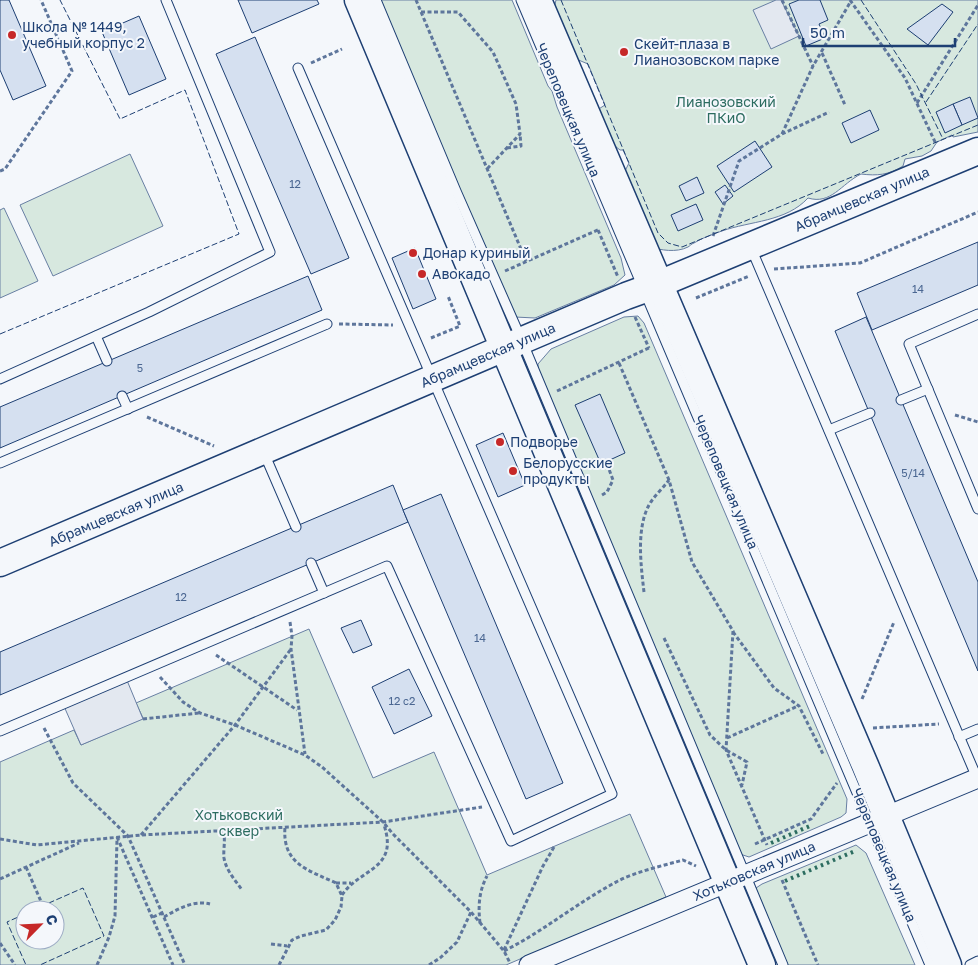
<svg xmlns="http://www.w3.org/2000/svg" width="978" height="965" font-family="'Golos Text',sans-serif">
  <rect width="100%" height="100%" fill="#f4f7fb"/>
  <g fill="#d7e8df" stroke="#687fa3" fill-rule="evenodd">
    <path d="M377 0H512L548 86 552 91 557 107 621 258 625 275 614 285 535 318 515 317Z"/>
    <path d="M556 0H978V132L953 137 952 135 937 142 931 151 922 156 905 159 903 166C889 175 877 176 861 174 841 184 831 205 808 198 786 222 750 221 722 231 713 234 702 238 694 243 691 244 690 246 688 247 676 253 661 250 649 247L621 179 629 163 623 150H620L601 135 594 112 605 105 588 64 569 56 552 17Z"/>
    <path d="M130 154 163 226 53 276 20 205Z"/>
    <path d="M4 208 38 281 0 298V210Z"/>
    <path d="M638 316 644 323 847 799 846 813 841 817 749 857 734 852 538 384V364L551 349 624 317Z"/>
    <path d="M309 629 373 778 434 752 487 875 630 814 666 897 506 965H0V762L74 730 81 745 143 718 136 703ZM25 910H55V940H25Z"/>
    <path d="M856 845 866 853 915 965H784L755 896 756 888 762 884Z"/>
  </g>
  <g fill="#e3e8f0" stroke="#687fa3">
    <path d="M776 0H781L799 36 771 49 753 10Z"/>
    <path d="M126 678 143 719 81 745 63 704Z"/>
  </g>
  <g fill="#d5e0f0" stroke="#1d3f73">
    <path d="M0 0H9L46 86 13 100 0 70Z"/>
    <path d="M238 0H317L319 4 252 33Z"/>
    <path d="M799 0H820L828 20 819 24 825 38 806 46 789 4Z"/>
    <path d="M942 4 953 12 928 45 907 29Z"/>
    <path d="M139 16 166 79 129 95 102 32Z"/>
    <path d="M255 37 349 258 311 274 216 54Z"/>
    <path d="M970 97 978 118 962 125 953 104Z"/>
    <path d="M953 104 962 125 945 133 936 112Z"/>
    <path d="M870 110 879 130 851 143 842 123Z"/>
    <path d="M755 141 772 167 734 192 717 166Z"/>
    <path d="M697 177 704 193 686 201 679 186Z"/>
    <path d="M725 185 733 196 723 204 715 192Z"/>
    <path d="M696 204 703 220 678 231 671 215Z"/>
    <path d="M978 242V285L872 330 857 293Z"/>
    <path d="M415 248 436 299 413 309 392 258Z"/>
    <path d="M308 276 322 310 0 448V407Z"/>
    <path d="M866 317 978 582V671L835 331Z"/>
    <path d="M600 394 625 453 601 464 575 405Z"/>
    <path d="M503 433 525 485 498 497 476 445Z"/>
    <path d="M393 485 408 522 0 695V652Z"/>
    <path d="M441 494 563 783 526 799 403 510Z"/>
    <path d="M361 620 372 645 353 653 341 628Z"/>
    <path d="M409 669 432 716 394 734 372 687Z"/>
  </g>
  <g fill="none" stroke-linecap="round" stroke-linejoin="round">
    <defs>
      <g id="lane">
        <path d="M376 0 456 191 522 341 783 965"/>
        <path d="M521 0 930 965"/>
        <path d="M751 248 977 778"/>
        <path d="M978 314 909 344 978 509"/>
        <path d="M96 336 107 361"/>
        <path d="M0 379 149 312 270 252 166 0"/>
        <path d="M122 396 128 409"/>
        <path d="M901 400 928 389"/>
        <path d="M829 430 870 413"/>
        <path d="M264 453 296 527"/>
        <path d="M0 463 327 324"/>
        <path d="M311 563 324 593"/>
        <path d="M0 731 387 566 511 841 612 794 298 68"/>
        <path d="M959 737 978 729"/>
        <path d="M970 965 978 961"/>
      </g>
      <path id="street" d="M529 965 978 778"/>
      <g id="secondary">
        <path d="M358 0 762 965"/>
        <path d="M538 0 865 765 948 965"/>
        <path d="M0 563 626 296 659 284 978 151"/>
      </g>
    </defs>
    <use href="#lane" stroke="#1d3f73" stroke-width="11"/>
    <use href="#street" stroke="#1d3f73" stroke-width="21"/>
    <use href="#secondary" stroke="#1d3f73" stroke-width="29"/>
    <g stroke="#5e769c" stroke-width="3" stroke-dasharray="4 2.5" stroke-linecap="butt">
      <path d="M416 0 526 261"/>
      <path d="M782 0 813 66"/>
      <path d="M850 0 905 78 936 144"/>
      <path d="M421 12H458L493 52 516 104 520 134 487 169"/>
      <path d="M822 53 845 105"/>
      <path d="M311 63 342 49"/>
      <path d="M917 103 978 5"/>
      <path d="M782 134 813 66 851 1"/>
      <path d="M507 148 521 146 520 134"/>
      <path d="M0 171 5 169 72 71 41 0"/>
      <path d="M598 230 618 277"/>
      <path d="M713 236 739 161 782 134 829 112"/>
      <path d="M774 269 860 263 978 212"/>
      <path d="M505 271 600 229"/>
      <path d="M696 298 749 276"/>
      <path d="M635 317 649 348"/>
      <path d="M339 324 393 325"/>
      <path d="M431 338 460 326 448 296"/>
      <path d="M619 363 669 480 692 562 733 631 726 750 767 845"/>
      <path d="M557 391 651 347"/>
      <path d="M955 415 978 422"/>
      <path d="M147 417 214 446"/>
      <path d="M602 495 607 492 613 480 606 461"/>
      <path d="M644 592C641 566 636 529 649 505 654 496 663 488 669 480"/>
      <path d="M290 622 292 636 291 649 305 754"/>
      <path d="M733 632 774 688 799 706 823 754"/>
      <path d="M664 638 710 735 726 750 747 762 742 785"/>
      <path d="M216 655 297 710"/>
      <path d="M160 677 183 702 200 713 235 725 305 755 322 767 383 822 393 834 471 912 504 951 510 963"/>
      <path d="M862 699 894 622"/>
      <path d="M143 719 199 713"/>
      <path d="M44 728 73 783 128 836 185 965"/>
      <path d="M873 728 939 724"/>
      <path d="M727 738 798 706"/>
      <path d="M223 831C226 840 223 849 224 858 226 870 235 880 242 890"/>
      <path d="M141 835 235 725 291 649"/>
      <path d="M117 837 173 965"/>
      <path d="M0 839 37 845 141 835 383 822 482 807"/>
      <path d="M755 844 811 819 837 783"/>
      <path d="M26 867 43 906"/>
      <path d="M0 879 79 843"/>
      <path d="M782 880 818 965"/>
      <path d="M336 883H351"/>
      <path d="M342 895C360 868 399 870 384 825"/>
      <path d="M153 917 162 913"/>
      <path d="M164 917C178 909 193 900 210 904"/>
      <path d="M480 923C478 906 479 891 487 876"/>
      <path d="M0 943 15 965"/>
      <path d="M271 944 287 946"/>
      <path d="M504 950 543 866 554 847"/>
      <path d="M504 951C544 931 578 902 618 881 638 871 662 866 683 860L696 866"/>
      <path d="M97 965 109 937 115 916 117 839"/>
      <path d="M279 965 292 940 301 936 326 930 335 920 341 907 342 896 336 883C308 870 282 864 285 827"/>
      <path d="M429 965 440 958 457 942 471 912"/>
    </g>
    <use href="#lane" stroke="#f4f7fb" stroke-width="9"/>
    <use href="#street" stroke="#f4f7fb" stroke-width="19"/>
    <use href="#secondary" stroke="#f4f7fb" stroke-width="26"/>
    <g stroke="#2c6c60" stroke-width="4" stroke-dasharray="2.5 4" stroke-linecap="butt">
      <path d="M771 843 812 825"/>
      <path d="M785 881 855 851"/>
    </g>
    <g stroke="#1d3f73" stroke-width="1" stroke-dasharray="6 2.5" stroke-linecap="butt">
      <path d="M561 0 658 233 668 243 682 247 978 125"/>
      <path d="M861 0 916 84 943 139"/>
      <path d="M926 102 978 24"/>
      <path d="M0 334 239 234 185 90 120 119 60 0"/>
      <path d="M33 910 83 888 104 936 40 965"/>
      <path d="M25 914 7 922 26 965"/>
    </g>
  </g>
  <g fill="#c62828" stroke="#f4f7fb" stroke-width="2">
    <circle cx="12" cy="35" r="5"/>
    <circle cx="624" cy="52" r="5"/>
    <circle cx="413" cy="253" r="5"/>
    <circle cx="422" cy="274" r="5"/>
    <circle cx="500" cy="442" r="5"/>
    <circle cx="513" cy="471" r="5"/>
  </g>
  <g text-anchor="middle" stroke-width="4" stroke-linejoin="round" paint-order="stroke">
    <g font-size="11" fill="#4b6792">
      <text x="295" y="188">12</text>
      <text x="918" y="293">14</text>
      <text x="140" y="372">5</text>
      <text x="913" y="477">5/14</text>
      <text x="181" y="601">12</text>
      <text x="480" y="642">14</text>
      <text x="402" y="705">12 с2</text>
    </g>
    <g font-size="14" fill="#1d3f73" stroke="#f4f7fb" text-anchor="start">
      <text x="22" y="32">Школа № 1449,<tspan x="22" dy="16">учебный корпус 2</tspan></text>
      <text x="634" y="49">Скейт-плаза в<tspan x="634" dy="16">Лианозовском парке</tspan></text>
      <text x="423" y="258">Донар куриный</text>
      <text x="432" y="279">Авокадо</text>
      <text x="510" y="447">Подворье</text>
      <text x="523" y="468">Белорусские<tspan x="523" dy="16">продукты</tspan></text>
    </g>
    <g font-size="14" fill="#2c6c60" stroke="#f4f7fb">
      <text x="726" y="107">Лианозовский<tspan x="726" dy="16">ПКиО</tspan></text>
      <text x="239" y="820">Хотьковский<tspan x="239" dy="16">сквер</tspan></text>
    </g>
    <g font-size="14" fill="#1d3f73" stroke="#f4f7fb">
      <text transform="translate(568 110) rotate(67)" y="5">Череповецкая улица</text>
      <text transform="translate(862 199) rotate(-23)" y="5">Абрамцевская улица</text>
      <text transform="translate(488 355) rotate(-23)" y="5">Абрамцевская улица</text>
      <text transform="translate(726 482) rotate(67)" y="5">Череповецкая улица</text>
      <text transform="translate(116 514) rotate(-23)" y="5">Абрамцевская улица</text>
      <text transform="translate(884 855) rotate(67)" y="5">Череповецкая улица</text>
      <text transform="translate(754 871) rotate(-23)" y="5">Хотьковская улица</text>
    </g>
  </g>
  <g transform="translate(40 925) rotate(66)"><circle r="24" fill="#f4f7fb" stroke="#9eadc5"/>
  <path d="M0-4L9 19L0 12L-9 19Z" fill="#c62828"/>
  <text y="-8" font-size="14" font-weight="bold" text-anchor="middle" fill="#1d3f73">С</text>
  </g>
  <path d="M803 38v8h152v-8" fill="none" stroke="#1d3f73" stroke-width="2.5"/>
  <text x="810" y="38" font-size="15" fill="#1d3f73" stroke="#f4f7fb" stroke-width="4" paint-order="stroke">50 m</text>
</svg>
